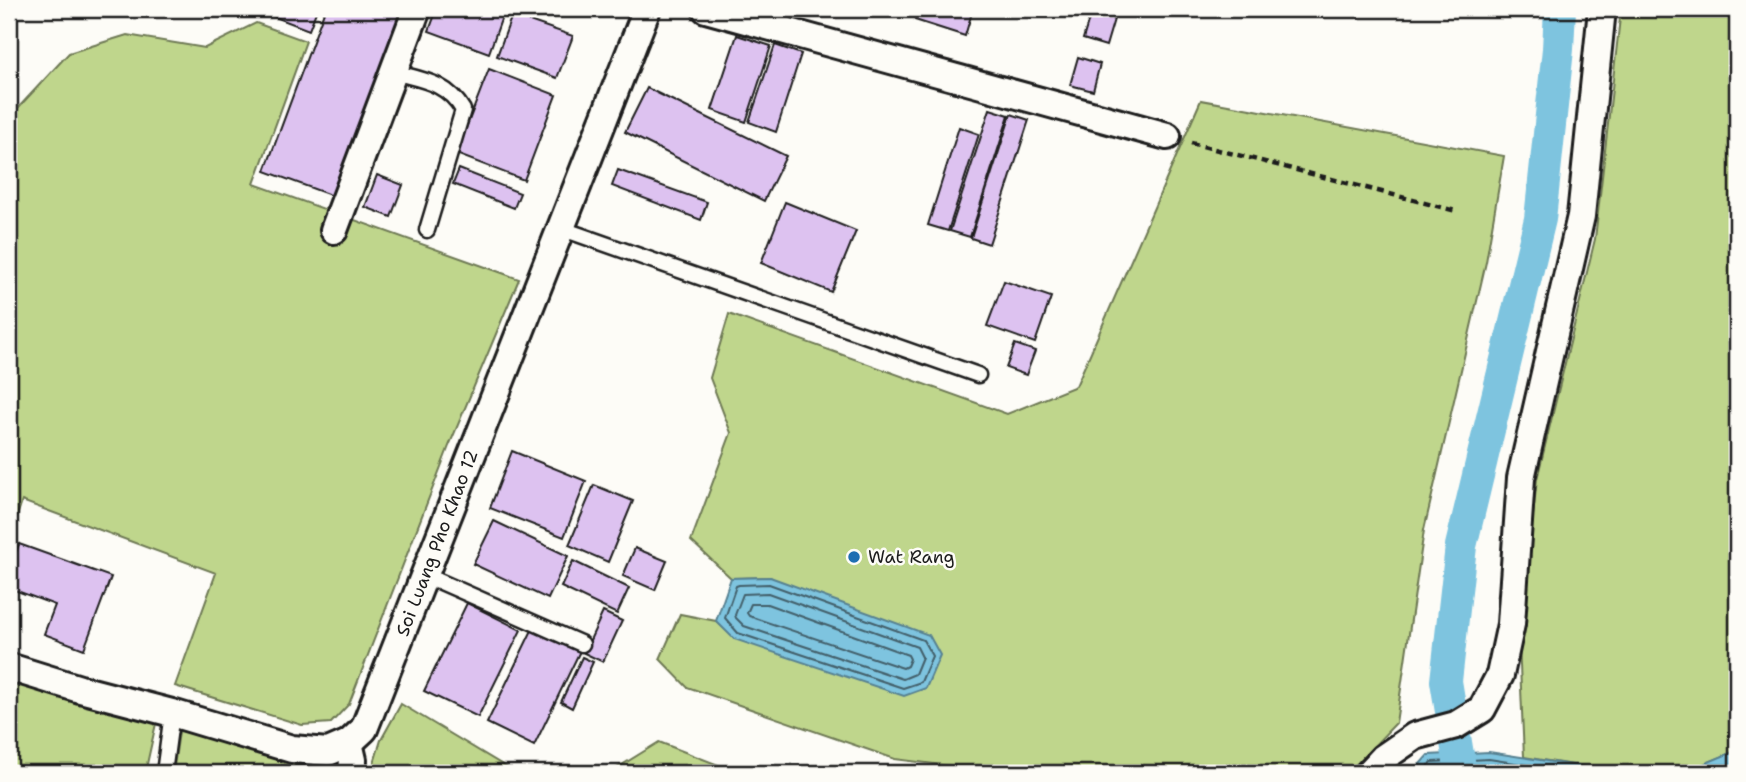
<svg xmlns="http://www.w3.org/2000/svg" width="1746" height="782" font-family="'Shantell Sans',sans-serif">
  <rect width="100%" height="100%" fill="#fdfcf7"/>
  <filter id="ink" filterUnits="userSpaceOnUse"><feTurbulence type="fractalNoise" baseFrequency=".0143" numOctaves="2"/><feDisplacementMap in="SourceGraphic" scale="14" xChannelSelector="R" yChannelSelector="G"/><feConvolveMatrix kernelMatrix="1 2 1 2 8 2 1 2 1" color-interpolation-filters="sRGB"/></filter>
  <g filter="url(#ink)">
    <g fill="#bfd68c" stroke="#6e7954" stroke-width="2">
      <path d="M1621 9H1737V748L1733 752 1682 773H1622L1524 757 1519 642 1537 479 1595 239Z"/>
      <path d="M256 23 306 41 254 184 519 279 449 446 349 704 331 723 302 725 175 686 216 573 22 501 9 540V130L17 109 69 53 127 35 205 48Z"/>
      <path d="M1201 100 1504 156 1486 262 1424 530 1396 723 1348 773H1005L895 759 687 687 660 659 680 614 716 621 735 639 770 577 731 578 691 541 731 433 710 378 729 314 1007 414 1076 386Z"/>
      <path d="M9 677 157 719 145 773H9Z"/>
      <path d="M401 704 516 773H517H371L381 740Z"/>
      <path d="M180 725 325 763 329 773H173Z"/>
      <path d="M659 742 739 773H609Z"/>
    </g>
    <g fill="#7ec4df" stroke="#578191" stroke-width="2">
      <path d="M770 577 929 635 940 655 926 688 904 696 734 639 716 621 731 578Z"/>
      <path d="M1737 748V773H1682L1733 752Z"/>
      <path d="M1489 752 1622 773H1412L1428 755Z"/>
    </g>
    <g fill="none" stroke-linecap="round" stroke-linejoin="round">
      <g stroke="#435f6a" stroke-width="2">
        <path d="M769 584 923 640 932 656 921 682 903 688 738 633 725 618 736 586 739 585Z"/>
        <path d="M768 593 917 647 922 657 915 674 903 679 744 626 736 618 735 615 743 594Z"/>
        <path d="M751 604H767L908 655 910 659 907 666 903 668 749 616 747 613Z"/>
        <path d="M1421 773 1432 762 1489 759 1579 773"/>
        <path d="M1433 773 1437 770 1488 768 1525 773"/>
      </g>
      <path stroke="#7ec4df" stroke-width="32" d="M1461 773 1446 681 1461 546 1540 219 1558 49 1560 9"/>
    </g>
    <g fill="#ddc2f0" stroke="#1c1c1c" stroke-width="2">
      <path d="M269 9H317L309 30 267 14Z"/>
      <path d="M325 9H402L333 196 265 171Z"/>
      <path d="M437 9H499L504 11 489 53 429 31Z"/>
      <path d="M919 9H973L965 36 915 20Z"/>
      <path d="M1092 9H1117L1106 46 1083 39Z"/>
      <path d="M512 15 573 36 557 78 497 56Z"/>
      <path d="M737 35 771 46 746 122 712 110Z"/>
      <path d="M775 45 801 54 776 132 749 122Z"/>
      <path d="M1078 57 1100 64 1093 91 1070 85Z"/>
      <path d="M489 69 556 95 524 180 456 154Z"/>
      <path d="M647 88 786 156 764 201 625 132Z"/>
      <path d="M990 109 1009 115 970 237 950 231Z"/>
      <path d="M1011 114 1029 120 989 244 971 238Z"/>
      <path d="M959 127 979 134 948 231 928 225Z"/>
      <path d="M459 169 520 193 514 208 453 184Z"/>
      <path d="M618 170 707 202 701 220 612 186Z"/>
      <path d="M377 175 403 185 391 217 365 207Z"/>
      <path d="M785 202 856 231 831 292 761 263Z"/>
      <path d="M1004 281 1051 297 1035 343 987 326Z"/>
      <path d="M1015 344 1035 351 1026 375 1006 368Z"/>
      <path d="M512 451 586 481 564 537 490 508Z"/>
      <path d="M594 485 633 501 608 562 569 545Z"/>
      <path d="M494 521 568 556 548 599 473 564Z"/>
      <path d="M19 544 111 577 84 649 44 634 55 605 9 588V571Z"/>
      <path d="M635 548 667 561 655 590 623 576Z"/>
      <path d="M573 561 629 588 617 614 561 587Z"/>
      <path d="M467 603 521 630 478 717 424 691Z"/>
      <path d="M603 612 622 621 603 662 584 653Z"/>
      <path d="M533 628 580 651 534 746 487 723Z"/>
      <path d="M582 657 593 662 572 708 561 702Z"/>
    </g>
    <g fill="none" stroke-linecap="round" stroke-linejoin="round">
      <defs>
        <g id="service">
          <path d="M393 72C422 80 447 82 463 110L427 230"/>
          <path d="M560 228 978 375"/>
          <path d="M425 575 582 644"/>
          <path d="M164 773 172 713"/>
        </g>
        <g id="minor">
          <path d="M706 9 1167 136"/>
          <path d="M334 230 417 9"/>
          <path d="M9 667 80 689 172 713 292 749 328 752 349 743 364 729 647 9"/>
          <path d="M349 743 353 760 352 773"/>
          <path d="M1369 773 1383 758 1415 736 1456 725 1482 709 1500 675 1511 624 1521 478 1581 216 1602 9"/>
        </g>
      </defs>
      <use href="#service" stroke="#1c1c1c" stroke-width="19"/>
      <use href="#minor" stroke="#1c1c1c" stroke-width="32"/>
      <path stroke="#1c1c1c" stroke-width="4.5" stroke-dasharray="7 5" stroke-linecap="butt" d="M1191 143 1456 211"/>
      <use href="#service" stroke="#fdfcf7" stroke-width="14"/>
      <use href="#minor" stroke="#fdfcf7" stroke-width="26"/>
    </g>
  </g>
  <circle fill="#1f6fb2" stroke="#fdfcf7" stroke-width="2.5" cx="854" cy="557" r="7"/>
  <g text-anchor="middle" stroke-width="5" stroke-linejoin="round" paint-order="stroke">
    <g font-size="18" fill="#1c1c1c" stroke="#fdfcf7">
      <text transform="translate(437 543) rotate(-69)" y="6">Soi Luang Pho Khao 12</text>
    </g>
    <g font-size="18" fill="#1c1c1c" stroke="#fdfcf7" text-anchor="start">
      <text x="868" y="563">Wat Rang</text>
    </g>
  </g>
  <rect width="1746" height="782" fill="none" stroke="#fdfcf7" stroke-width="35"/>
  <rect x="18" y="18" width="1711" height="747" fill="none" stroke="#1c1c1c" stroke-width="2.5" filter="url(#ink)"/>
</svg>
